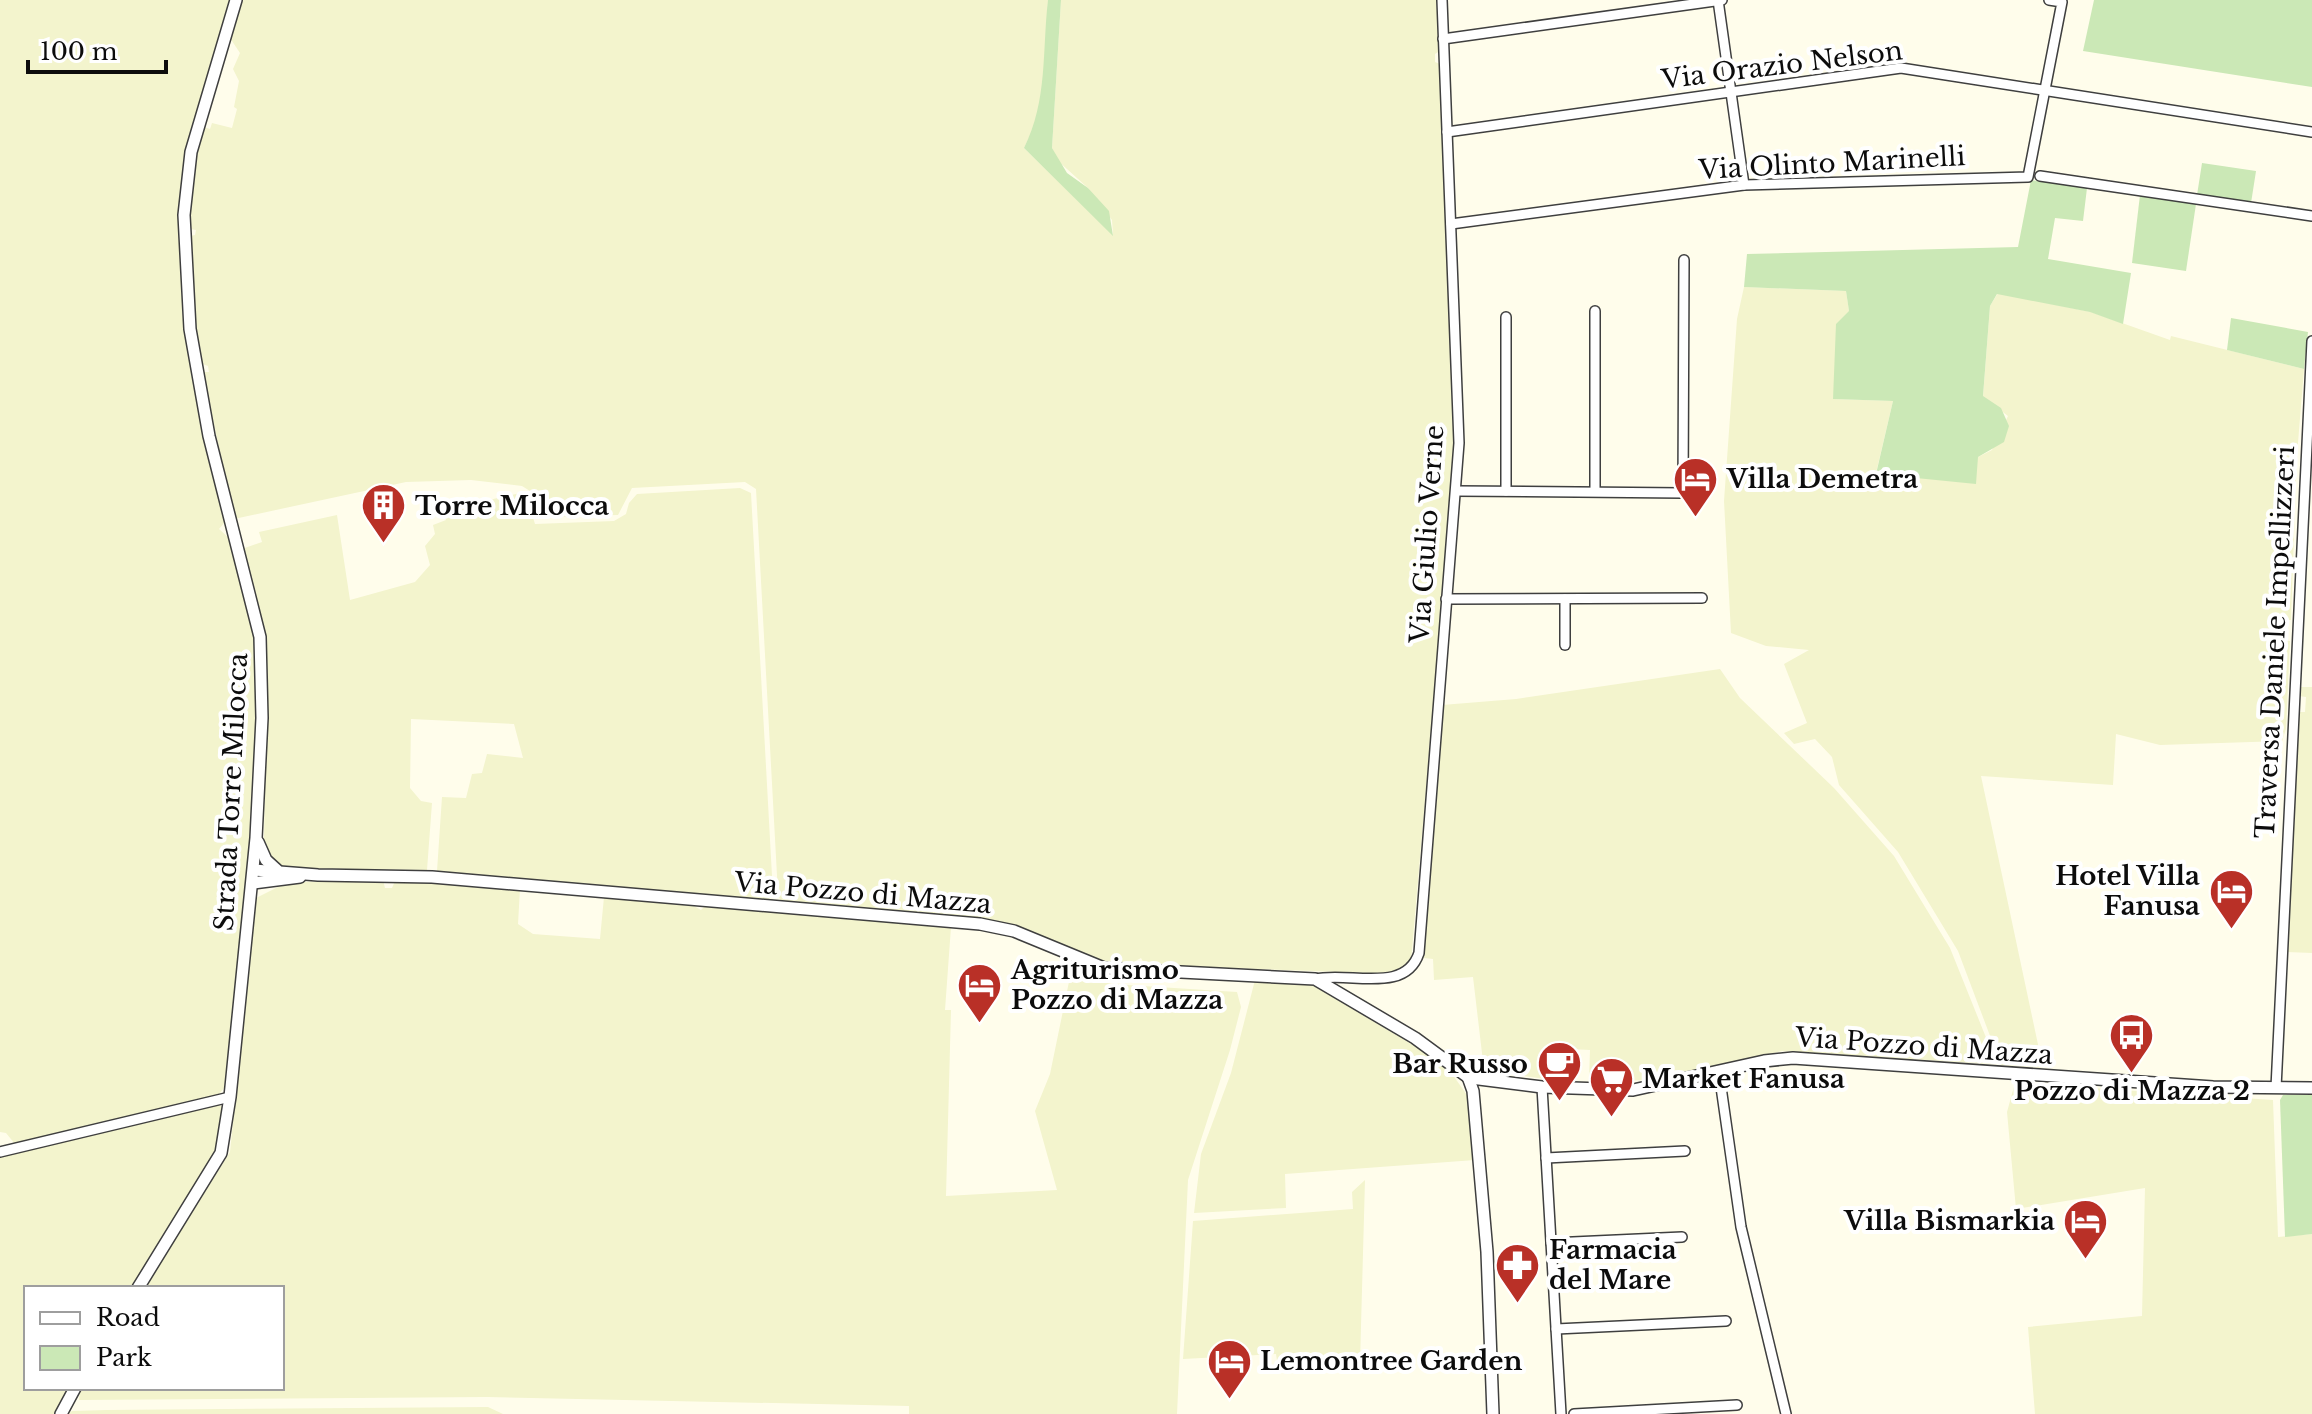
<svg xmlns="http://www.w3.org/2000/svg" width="2312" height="1414" font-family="'Libre Baskerville',serif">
  <rect width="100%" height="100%" fill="#fffdeb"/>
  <g fill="#f3f4cd">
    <path d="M0 0H230L187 150 179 237 183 321 205 448 225 522 219 529 229 538 251 620 257 660 256 735 246 894 224 1088 219 1094 15 1144 6 1133 0 1132Z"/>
    <path d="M241 0H1048L1046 61 1037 122 1024 148 1113 235 1112 220 1088 188 1057 160 1052 148 1061 0H1436L1440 51 1435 54V62L1440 64 1456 442 1411 961 1397 974 1145 965 1141 958 1130 964 1105 963 999 922 781 902 778 894 756 489 745 482 632 488 618 515 548 517 539 514 530 491 522 486 471 480 406 482 234 519 203 372H209L208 366 200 363 196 341 190 236 195 235 196 230 190 229 189 207 193 165 204 127 210 129 212 123 232 128 237 109 234 107 239 81 233 69 240 53 230 38Z"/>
    <path d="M1744 287 1846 291 1849 311 1833 399 1893 401 1876 473 1978 457 1992 450 2008 416 1983 397 1990 306 1998 293 2091 312 2170 340 2171 336 2304 369 2297 455 2291 620H2284L2282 640 2290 641 2286 729 2282 741 2160 745 2116 734 2113 785 1981 776 2043 1068 2001 1065 1958 951 1898 852 1839 785 1832 757 1815 739 1794 744 1784 733 1807 723 1784 664 1809 650 1766 646 1731 633 1724 501 1737 319Z"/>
    <path d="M740 488 751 493 773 894 768 900 437 871 442 797 466 798 472 774 482 773 487 754 523 758 514 724 411 719 410 788 421 801 432 803 427 870 286 868 274 864 264 840 267 648 242 549 262 542 259 532 337 515 350 600 415 582 430 565 425 546 435 534 433 525 446 520 444 514 462 506 525 492 535 524 614 521 626 514 629 503 637 494Z"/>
    <path d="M1720 669 1740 698 1834 788 1894 856 1950 948 1987 1040 1991 1064 1782 1051 1656 1080 1589 1081 1590 1050 1549 1048 1545 1079 1484 1070 1473 977 1434 980 1433 959 1424 958 1442 705 1516 699Z"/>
    <path d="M2300 687H2312V953L2287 952 2299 712H2305L2306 697 2299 696Z"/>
    <path d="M383 880 385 888H392L395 881 520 889 518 924 533 934 600 939 604 897 690 904 701 910 705 906 951 927 945 1010H951L946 1196 1057 1190 1035 1111 1050 1074 1071 972 1111 984 1237 992 1241 1007 1230 1050 1188 1180 1177 1414H909V1406L487 1397 79 1400 80 1388H282V1288H145L230 1152 256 898 278 887 304 882Z"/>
    <path d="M1255 980 1312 985 1445 1064 1467 1095 1475 1160 1285 1174 1286 1208 1194 1213 1201 1154 1231 1073Z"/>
    <path d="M2015 1083 2273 1100 2278 1237 2312 1234V1414H2035L2028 1327 2142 1316 2145 1188 2016 1209 2007 1112Z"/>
    <path d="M215 1104 223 1107 214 1154 132 1288H26V1388H68L54 1414H0V1157Z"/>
    <path d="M1365 1180 1360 1363 1278 1367 1276 1354 1183 1359 1193 1221 1353 1209 1352 1192Z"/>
    <path d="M488 1407 503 1414H68L72 1411 107 1410Z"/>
  </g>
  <g fill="#cbe8b6">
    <path d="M1048 0H1061L1052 148 1067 173 1088 188 1109 211 1113 236 1024 148C1048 100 1042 51 1048 0Z"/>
    <path d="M2094 0H2312V87L2083 51Z"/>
    <path d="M2202 163 2256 171 2251 203 2197 195Z"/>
    <path d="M2031 180 2087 188 2083 221 2055 218 2048 259 2131 273 2123 324 2090 312 1997 294 1990 306 1983 396 2001 408 2009 426 2004 442 1978 457 1976 484 1876 474 1893 401 1833 399 1836 324 1849 311 1846 291 1744 287 1747 254 2018 247Z"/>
    <path d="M2140 195 2196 204 2186 271 2132 263Z"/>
    <path d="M2231 318 2308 332 2304 369 2227 350Z"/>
    <path d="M2283 1095H2312V1234L2285 1237 2280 1100Z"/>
  </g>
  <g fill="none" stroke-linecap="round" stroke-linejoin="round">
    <defs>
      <g id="minor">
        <path d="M1718 0 1744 185"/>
        <path d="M1443 39 1722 0"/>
        <path d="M1447 132 1901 68 2312 132"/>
        <path d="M2040 176 2312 216"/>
        <path d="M1451 224 1744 185 2028 177 2062 2 2049 0"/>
        <path d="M1595 311V491"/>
        <path d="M1506 317V491"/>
        <path d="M1456 491 1683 493 1684 260"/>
        <path d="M1446 599 1702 598"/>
        <path d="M1565 599V645"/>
        <path d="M1315 979C1349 971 1405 995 1419 953L1459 443 1442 0"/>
        <path d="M1719 1073 1741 1227 1786 1414"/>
        <path d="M1542 1087 1561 1414"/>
        <path d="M2276 1088 2312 341"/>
        <path d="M0 1152 230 1097"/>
        <path d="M1546 1158 1685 1151"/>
        <path d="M1551 1243 1682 1237"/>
        <path d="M1556 1329 1726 1321"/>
        <path d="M1574 1414 1737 1405"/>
      </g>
      <g id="tertiary">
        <path d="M258 842 266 860 277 870"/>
        <path d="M254 870 318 875 432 877 980 924 1014 931 1104 968 1315 979 1415 1038 1468 1077 1479 1079 1542 1087 1633 1090 1764 1061 1793 1058 2213 1087 2312 1088"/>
        <path d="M253 883 300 877"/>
        <path d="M1468 1077 1473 1091 1487 1252 1493 1414"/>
        <path d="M138 1288 221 1153 230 1097 256 838 262 718 260 637 209 436 190 329 184 215 191 152 236 0"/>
        <path d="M61 1414 75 1388"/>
      </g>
    </defs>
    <use href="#minor" stroke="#3f3f3f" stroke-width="12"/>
    <use href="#tertiary" stroke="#3f3f3f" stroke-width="14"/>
    <use href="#minor" stroke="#fff" stroke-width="9"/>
    <use href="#tertiary" stroke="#fff" stroke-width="11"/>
  </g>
  <defs>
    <symbol id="hotel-pin" viewBox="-11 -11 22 30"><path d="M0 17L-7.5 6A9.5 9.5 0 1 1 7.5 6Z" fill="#b93027" stroke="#fff"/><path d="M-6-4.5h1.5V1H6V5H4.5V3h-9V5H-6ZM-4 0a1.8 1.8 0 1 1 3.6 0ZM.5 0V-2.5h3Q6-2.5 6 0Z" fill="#fff"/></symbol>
    <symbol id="building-pin" viewBox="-11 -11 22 30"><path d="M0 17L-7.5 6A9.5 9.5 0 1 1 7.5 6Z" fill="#b93027" stroke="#fff"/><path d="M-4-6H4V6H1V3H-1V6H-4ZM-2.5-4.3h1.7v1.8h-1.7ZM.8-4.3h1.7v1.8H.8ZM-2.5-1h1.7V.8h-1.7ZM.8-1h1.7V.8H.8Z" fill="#fff"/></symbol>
    <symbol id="bus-pin" viewBox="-11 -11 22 30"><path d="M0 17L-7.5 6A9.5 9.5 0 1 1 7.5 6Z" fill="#b93027" stroke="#fff"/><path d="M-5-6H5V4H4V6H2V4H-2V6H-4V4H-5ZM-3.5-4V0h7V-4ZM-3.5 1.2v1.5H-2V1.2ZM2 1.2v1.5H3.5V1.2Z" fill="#fff"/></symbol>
    <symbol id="cafe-pin" viewBox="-11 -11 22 30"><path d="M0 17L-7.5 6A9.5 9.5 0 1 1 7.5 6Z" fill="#b93027" stroke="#fff"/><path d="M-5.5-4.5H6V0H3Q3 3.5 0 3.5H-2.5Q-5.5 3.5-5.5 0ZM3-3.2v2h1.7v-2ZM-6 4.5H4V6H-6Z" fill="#fff"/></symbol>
    <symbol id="supermarket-pin" viewBox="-11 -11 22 30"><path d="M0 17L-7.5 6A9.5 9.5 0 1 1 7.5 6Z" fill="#b93027" stroke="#fff"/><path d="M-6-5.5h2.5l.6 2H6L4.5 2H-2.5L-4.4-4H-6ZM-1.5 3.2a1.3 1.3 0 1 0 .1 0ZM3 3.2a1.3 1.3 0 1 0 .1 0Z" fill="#fff"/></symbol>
    <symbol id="pharmacy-pin" viewBox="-11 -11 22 30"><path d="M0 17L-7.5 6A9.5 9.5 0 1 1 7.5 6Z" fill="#b93027" stroke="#fff"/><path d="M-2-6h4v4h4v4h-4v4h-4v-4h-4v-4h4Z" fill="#fff"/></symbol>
  </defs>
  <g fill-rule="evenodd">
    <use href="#hotel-pin" x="1670" y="454" width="51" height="69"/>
    <use href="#building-pin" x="358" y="480" width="51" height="69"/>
    <use href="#hotel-pin" x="2206" y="866" width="51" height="69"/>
    <use href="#hotel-pin" x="954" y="960" width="51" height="69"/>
    <use href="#bus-pin" x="2106" y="1010" width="51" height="69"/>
    <use href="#cafe-pin" x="1534" y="1038" width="51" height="69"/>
    <use href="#supermarket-pin" x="1586" y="1054" width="51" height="69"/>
    <use href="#hotel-pin" x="2060" y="1196" width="51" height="69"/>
    <use href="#pharmacy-pin" x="1492" y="1240" width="51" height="69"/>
    <use href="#hotel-pin" x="1204" y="1336" width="51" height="69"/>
  </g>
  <g text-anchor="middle" stroke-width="8" stroke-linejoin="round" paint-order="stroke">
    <g font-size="26" fill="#0c0c0c" stroke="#fff">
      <text transform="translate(1782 65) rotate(-7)" y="9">Via Orazio Nelson</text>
      <text transform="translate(1832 163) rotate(-3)" y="9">Via Olinto Marinelli</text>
      <text transform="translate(1427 534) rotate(-86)" y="9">Via Giulio Verne</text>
      <text transform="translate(2275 642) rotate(-87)" y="9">Traversa Daniele Impellizzeri</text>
      <text transform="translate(231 792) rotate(-87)" y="9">Strada Torre Milocca</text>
      <text transform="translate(863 893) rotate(5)" y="9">Via Pozzo di Mazza</text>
      <text transform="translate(1924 1046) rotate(4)" y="9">Via Pozzo di Mazza</text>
    </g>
    <g font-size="26" font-weight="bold" fill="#0c0c0c" stroke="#fff" text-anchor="start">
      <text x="1727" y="488">Villa Demetra</text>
      <text x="415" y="515">Torre Milocca</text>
      <text x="2200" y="885" text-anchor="end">Hotel Villa<tspan x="2200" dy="30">Fanusa</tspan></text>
      <text x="1011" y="979">Agriturismo<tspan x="1011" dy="30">Pozzo di Mazza</tspan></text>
      <text x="1528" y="1073" text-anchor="end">Bar Russo</text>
      <text x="1642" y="1088">Market Fanusa</text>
      <text x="2132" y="1100" text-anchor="middle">Pozzo di Mazza 2</text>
      <text x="2055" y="1230" text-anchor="end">Villa Bismarkia</text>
      <text x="1549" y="1259">Farmacia<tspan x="1549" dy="30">del Mare</tspan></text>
      <text x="1260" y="1370">Lemontree Garden</text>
    </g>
  </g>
  <rect x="24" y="1286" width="260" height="104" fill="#ffffff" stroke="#9e9e9e" stroke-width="2"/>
  <rect x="40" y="1312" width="40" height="12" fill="#ffffff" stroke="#9e9e9e" stroke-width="2"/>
  <text x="96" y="1326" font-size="24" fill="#0c0c0c">Road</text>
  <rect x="40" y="1346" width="40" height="24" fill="#cbe8b6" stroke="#9e9e9e" stroke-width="2"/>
  <text x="96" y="1366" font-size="24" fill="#0c0c0c">Park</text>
  <path d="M28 60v12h138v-12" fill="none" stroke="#0c0c0c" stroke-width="4"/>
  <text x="40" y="60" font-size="24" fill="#0c0c0c" stroke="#ffffff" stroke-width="6" paint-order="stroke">100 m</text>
</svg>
